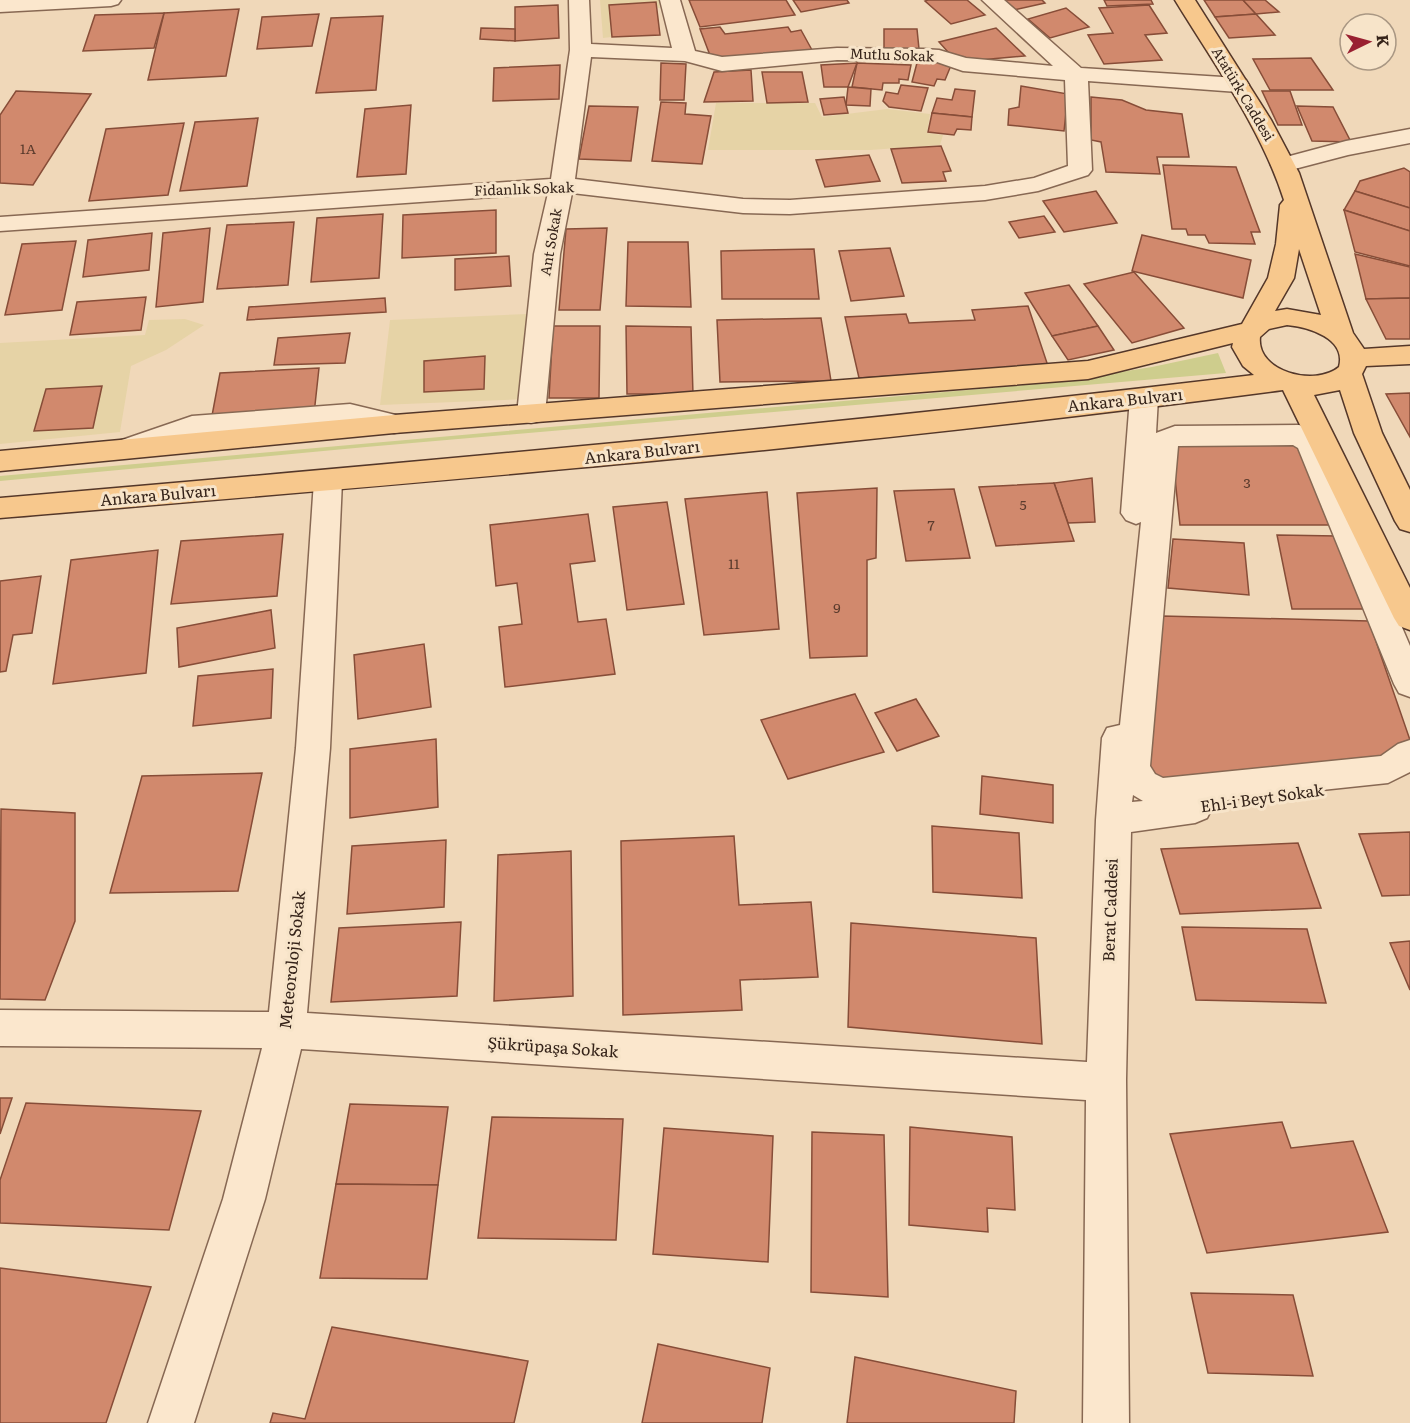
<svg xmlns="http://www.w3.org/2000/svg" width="1410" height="1423" font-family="Literata,serif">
  <rect width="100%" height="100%" fill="#f0d8b9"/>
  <g fill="#e6d3a6">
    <path d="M600 0H659L660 8H658L656 2 609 5 611 37 603 38Z"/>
    <path d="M716 103H815L822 117 887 109 930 114 927 133 943 135 940 145 870 150H708Z"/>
    <path d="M527 314 526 399 380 405 390 320Z"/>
    <path d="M185 319 204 325 166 350 131 366 120 432 0 444V343L145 335 149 320Z"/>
  </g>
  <path fill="#cecd8d" d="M1218 353 1226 373 366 447 0 481V476L1057 382 1152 367Z"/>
  <g fill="#d1896d" stroke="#874d38" stroke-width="1.5">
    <path d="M689 0H786L795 15 700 27Z"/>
    <path d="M793 0H847L849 3 801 12Z"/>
    <path d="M928 0H967L985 15 951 24 925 1Z"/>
    <path d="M1003 0H1042L1045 3 1014 10Z"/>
    <path d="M1104 0H1151L1153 4 1107 6Z"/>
    <path d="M1204 0H1243L1256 14 1215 17Z"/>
    <path d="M1243 0H1265L1279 12 1256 14Z"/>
    <path d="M656 2 660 35 612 37 609 5Z"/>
    <path d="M558 5 559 38 515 41V7Z"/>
    <path d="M1149 5 1167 33 1145 35 1162 60 1104 64 1088 35 1113 33 1099 8Z"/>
    <path d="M1066 8 1089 27 1050 38 1028 19Z"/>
    <path d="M239 9 226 76 148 80 164 13Z"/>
    <path d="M164 13 154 48 83 51 95 15Z"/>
    <path d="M319 14 312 46 257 49 262 17Z"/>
    <path d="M1256 14 1275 35 1229 38 1215 17Z"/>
    <path d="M383 16 376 90 316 93 331 18Z"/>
    <path d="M720 27 725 34 788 27 791 32 801 30 812 50 711 58 700 29Z"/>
    <path d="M481 28 515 29V41L480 39Z"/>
    <path d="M996 28 1025 56 957 62 939 42Z"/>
    <path d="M884 29H917L919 49H884Z"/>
    <path d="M1311 58 1333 90H1270L1253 59Z"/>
    <path d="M918 59 952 63 945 80 937 79 934 86 912 82Z"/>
    <path d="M661 63 686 64 684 100H660Z"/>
    <path d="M857 63 911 65 908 80 899 79V83H883L882 90 852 87Z"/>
    <path d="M857 63 848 87H824L821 65Z"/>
    <path d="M560 65 559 99 493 101 494 68Z"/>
    <path d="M751 70 753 101 704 102 714 72Z"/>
    <path d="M762 72H802L808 102 767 103Z"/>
    <path d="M901 85 928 88 921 111 889 107 883 101 886 92 898 94Z"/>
    <path d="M1021 86 1068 94 1064 131 1008 125 1009 109 1019 107Z"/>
    <path d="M848 87 871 89 870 106 846 105Z"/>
    <path d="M955 89 975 91 972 117 932 113 937 98 952 100Z"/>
    <path d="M16 91 91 94 33 185 0 183V115Z"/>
    <path d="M1262 91H1290L1302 125H1278Z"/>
    <path d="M844 97 848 113 824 115 820 99Z"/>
    <path d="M1091 97 1122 100 1146 110 1182 114 1189 157H1157L1160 174 1106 172 1101 142 1091 140Z"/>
    <path d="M661 102 686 103 685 114 711 116 702 164 652 161Z"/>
    <path d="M411 105 406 174 357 177 365 109Z"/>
    <path d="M589 106 638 107 631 161 579 159Z"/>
    <path d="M1297 106 1333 107 1351 142 1312 141Z"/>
    <path d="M932 113 972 117 971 130 957 129 954 135 928 132Z"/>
    <path d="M258 118 247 186 180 191 195 122Z"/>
    <path d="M184 123 168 195 89 201 106 129Z"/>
    <path d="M941 146 951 171 943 172 946 181 902 183 891 149Z"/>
    <path d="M869 155 880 181 825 187 816 160Z"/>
    <path d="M1163 165 1236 167 1260 232H1251L1255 244 1209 243 1205 235H1188L1186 229H1172Z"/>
    <path d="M1404 168 1410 172V208L1355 191 1360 181Z"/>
    <path d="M1096 191 1117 223 1064 232 1043 201Z"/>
    <path d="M1355 191 1410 208V231L1344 210Z"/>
    <path d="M496 210V253L402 258 403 215Z"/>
    <path d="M1344 210 1410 231V266L1355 252Z"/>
    <path d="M383 214 379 278 311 282 317 218Z"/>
    <path d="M1044 216 1055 232 1019 238 1009 222Z"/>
    <path d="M294 222 288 285 217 289 227 225Z"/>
    <path d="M210 228 203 302 156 307 163 233Z"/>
    <path d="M607 228 600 310H559L566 229Z"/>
    <path d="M152 233 149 270 83 277 88 240Z"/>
    <path d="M1142 235 1251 260 1243 298 1132 271Z"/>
    <path d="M76 241 62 310 5 315 22 244Z"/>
    <path d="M628 242H688L691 307 626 306Z"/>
    <path d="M890 248 904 296 851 301 839 251Z"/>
    <path d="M814 249 819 299H722L721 251Z"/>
    <path d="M1355 254 1410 267V298L1366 299Z"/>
    <path d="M509 256 511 286 455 290V259Z"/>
    <path d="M1134 272 1184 328 1132 343 1084 284Z"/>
    <path d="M1069 285 1098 326 1052 336 1025 293Z"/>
    <path d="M146 297 141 330 70 335 77 302Z"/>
    <path d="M385 298 386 312 247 320 249 307Z"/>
    <path d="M1410 298V339H1386L1366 299Z"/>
    <path d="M1028 306 1048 366 859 378 845 317 906 314 909 323 975 320 972 310Z"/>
    <path d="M821 318 831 381 720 382 717 320Z"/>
    <path d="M553 326H600L599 398H549Z"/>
    <path d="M626 326 691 327 693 394H627Z"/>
    <path d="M1098 326 1114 350 1068 360 1052 336Z"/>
    <path d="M350 333 345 363 274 365 278 338Z"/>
    <path d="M485 356 484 389 424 392V361Z"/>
    <path d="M319 368 314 414 211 421 220 373Z"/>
    <path d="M102 386 93 428 34 431 46 389Z"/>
    <path d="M1410 393V437L1386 394Z"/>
    <path d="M1303 440 1333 525H1180L1171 441Z"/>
    <path d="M1092 478 1095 522 1068 523 1054 483Z"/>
    <path d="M1054 483 1074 541 996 546 979 487Z"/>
    <path d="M877 488 876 558 867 560V656L810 658 797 493Z"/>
    <path d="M954 489 970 558 906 561 894 491Z"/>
    <path d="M767 492 779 629 704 635 685 499Z"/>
    <path d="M667 502 684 604 627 610 613 507Z"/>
    <path d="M588 514 595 561 570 564 578 622 606 619 615 674 505 687 499 627 522 624 517 583 496 586 490 525Z"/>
    <path d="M283 534 277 596 171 604 181 541Z"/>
    <path d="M1277 535 1337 536 1371 609H1292Z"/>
    <path d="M1173 539 1244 543 1249 595 1168 588Z"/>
    <path d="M158 550 146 673 53 684 71 560Z"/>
    <path d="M41 576 32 633 13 635 6 671 0 672V581Z"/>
    <path d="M271 610 275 648 179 667 177 628Z"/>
    <path d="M1162 616 1369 621 1410 740 1384 763 1150 782 1144 768Z"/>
    <path d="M424 644 431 707 358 719 354 655Z"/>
    <path d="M273 669 271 718 193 726 198 676Z"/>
    <path d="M855 694 884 752 788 779 761 720Z"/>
    <path d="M916 699 939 736 897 751 875 713Z"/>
    <path d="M436 739 438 807 350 818V749Z"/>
    <path d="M262 773 238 891 110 893 142 776Z"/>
    <path d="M982 776 1053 785V823L980 814Z"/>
    <path d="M1 809 75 813V921L45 1000 0 999Z"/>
    <path d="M932 826 1019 833 1022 898 933 892Z"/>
    <path d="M1410 832V895L1382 896 1359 834Z"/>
    <path d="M734 836 739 905 811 902 818 977 740 980 742 1010 623 1015 621 841Z"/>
    <path d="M446 840 444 907 347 914 352 846Z"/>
    <path d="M1298 843 1321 908 1180 914 1161 849Z"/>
    <path d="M571 851 573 996 494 1001 498 855Z"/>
    <path d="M461 922 457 996 331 1002 339 928Z"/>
    <path d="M851 923 1036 938 1042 1044 848 1027Z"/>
    <path d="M1182 927 1307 929 1326 1003 1196 1000Z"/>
    <path d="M1410 941V990L1390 943Z"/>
    <path d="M0 1098H12L0 1134Z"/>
    <path d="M26 1103 201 1111 169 1230 0 1223V1180Z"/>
    <path d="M350 1104 448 1107 438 1185 336 1184Z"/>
    <path d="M492 1117 623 1119 616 1240 478 1238Z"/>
    <path d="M1282 1122 1291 1148 1353 1141 1388 1232 1207 1253 1170 1134Z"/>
    <path d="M910 1127 1012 1137 1015 1210 987 1208 988 1232 909 1225Z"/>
    <path d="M664 1128 773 1136 768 1262 653 1254Z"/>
    <path d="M812 1132 884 1135 888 1297 811 1292Z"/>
    <path d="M336 1184 438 1185 427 1279 320 1278Z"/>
    <path d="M0 1268 151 1287 106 1423H0Z"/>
    <path d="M1191 1293 1293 1295 1313 1376 1208 1373Z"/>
    <path d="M332 1327 528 1361 514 1423H270L273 1413 305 1419Z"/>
    <path d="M658 1344 770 1368 762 1423H642Z"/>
    <path d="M855 1357 1016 1391 1014 1423H847Z"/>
  </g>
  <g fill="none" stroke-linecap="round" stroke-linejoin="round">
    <defs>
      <g id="minor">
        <path d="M0 0H121L118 4 111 6 0 12Z"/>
        <path d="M569 0H589L591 44 672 48 660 0H680L695 51 722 57 837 48 923 49 939 50 966 58 1053 66 982 0H1004L1081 68 1238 78 1246 80 1249 85 1246 90 1238 92 1088 81 1092 170 1088 175 1038 191 985 200 790 214 743 213 572 193 560 254 545 414 541 421 531 423 521 421 517 414 534 254 548 193 0 231V217L551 179 570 50ZM591 57 685 61 722 71 837 60 923 61 937 62 963 71 1065 80 1068 166 1034 178 985 186 790 200 743 199 575 179Z"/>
        <path d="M1410 129V143L1348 155 1283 172 1275 170 1271 165 1275 160 1346 141Z"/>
        <path d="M1144 389 1154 392 1158 398 1156 433 1175 426 1299 425 1309 428 1320 436 1410 646V697L1399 693 1394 684 1298 448 1293 445 1178 446 1150 766 1155 774 1163 778 1381 756 1398 744 1410 740V772L1388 783 1209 802 1212 808 1207 818 1195 823 1131 832 1126 1080 1129 1423H1083L1086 1100 301 1049 265 1199 194 1423H148L223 1199 262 1048 0 1046V1010L269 1012 296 748 314 481 318 474 328 471 338 474 342 481 330 748 307 1013 1087 1062 1096 820 1102 738 1107 728 1120 725 1141 522 1136 524 1126 520 1121 513 1130 398 1134 392ZM1133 795 1143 801 1132 802Z"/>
        <path d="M350 404 404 417 408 424 404 431 394 433 350 422 195 435 129 458 119 455 115 448 119 441 192 416Z"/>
      </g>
      <path id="major" d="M1175 0H1195L1271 120 1299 173 1353 333 1364 349 1410 346V364L1366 366 1362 374 1382 433 1410 490V532L1400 529 1395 521 1354 433 1340 390 1314 395 1410 588V630L1399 626 1394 618 1283 390C857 447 428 482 0 518V498C419 462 837 425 1254 375L1243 366 1232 347 1233 343 1088 379 394 433 0 471V451L394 415 1088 361 1242 324 1268 278 1276 244 1280 205 1284 200C1261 128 1214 64 1175 0ZM1299 249 1321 315 1287 309 1275 311 1294 278ZM1287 325C1308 327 1347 338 1339 367 1315 387 1256 372 1260 337L1269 329Z"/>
    </defs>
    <use href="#minor" stroke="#876853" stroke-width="3"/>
    <use href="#major" stroke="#543729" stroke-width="3"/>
    <use href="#minor" fill="#fbe7cd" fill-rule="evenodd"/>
    <use href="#major" fill="#f7c88d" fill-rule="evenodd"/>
  </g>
  <g text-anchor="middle" stroke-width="6" stroke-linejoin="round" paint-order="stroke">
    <g font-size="14" fill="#352319" stroke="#f7e4c9">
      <text transform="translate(892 55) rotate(2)" y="5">Mutlu Sokak</text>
      <text transform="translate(1243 94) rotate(59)" y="5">Atatürk Caddesi</text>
      <text transform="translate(524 189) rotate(-2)" y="5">Fidanlık Sokak</text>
      <text transform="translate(551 242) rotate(-80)" y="5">Ant Sokak</text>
    </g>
    <g font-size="14" fill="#5c3c2e">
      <text x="28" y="154">1A</text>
      <text x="1247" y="488">3</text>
      <text x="1023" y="510">5</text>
      <text x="931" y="530">7</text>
      <text x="734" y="569">11</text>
      <text x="837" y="613">9</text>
    </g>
    <g font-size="16" fill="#352319" stroke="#f7e4c9">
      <text transform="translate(1125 400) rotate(-6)" y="6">Ankara Bulvarı</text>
      <text transform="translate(642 452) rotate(-6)" y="6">Ankara Bulvarı</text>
      <text transform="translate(158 495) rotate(-5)" y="6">Ankara Bulvarı</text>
      <text transform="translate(1262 798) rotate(-8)" y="6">Ehl-i Beyt Sokak</text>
      <text transform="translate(1110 910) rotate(-88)" y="6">Berat Caddesi</text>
      <text transform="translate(292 960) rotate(-84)" y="6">Meteoroloji Sokak</text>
      <text transform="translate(553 1047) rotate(4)" y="6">Şükrüpaşa Sokak</text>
    </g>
  </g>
  <g transform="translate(1368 42) rotate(85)"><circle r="28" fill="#f7e4c9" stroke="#a99783" stroke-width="1.5"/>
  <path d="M0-4.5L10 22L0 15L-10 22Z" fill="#992031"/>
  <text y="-9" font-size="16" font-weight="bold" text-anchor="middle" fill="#352319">K</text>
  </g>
</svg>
